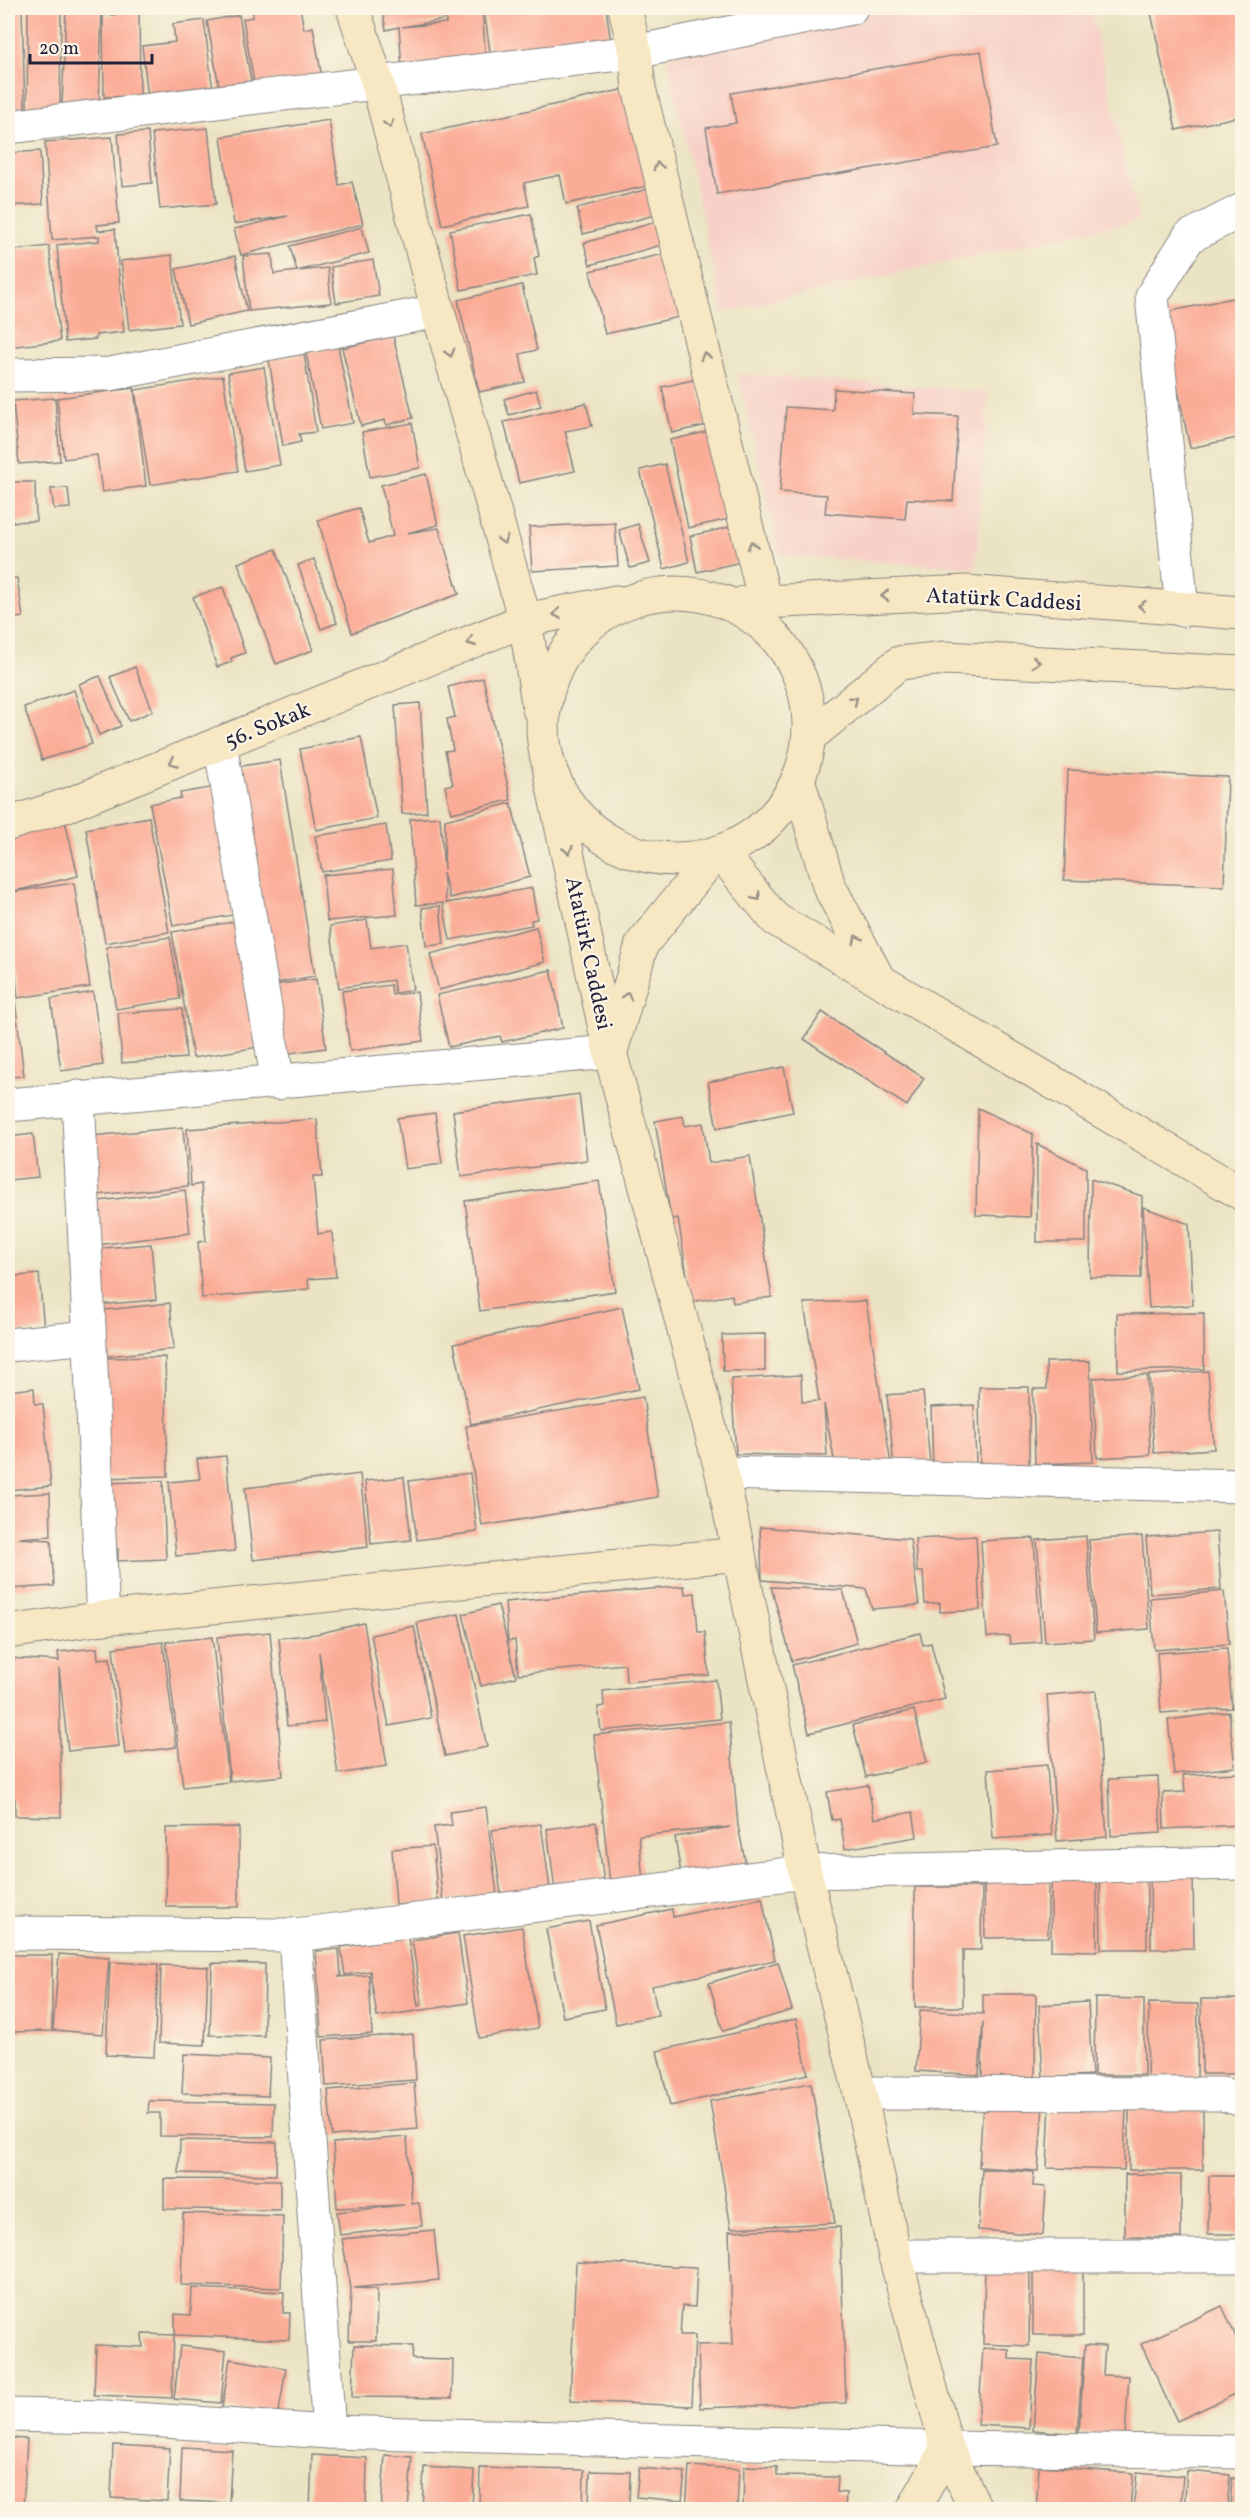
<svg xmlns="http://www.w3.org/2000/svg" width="1250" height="2517" font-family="Vollkorn,serif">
  <rect width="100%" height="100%" fill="#fcf5e5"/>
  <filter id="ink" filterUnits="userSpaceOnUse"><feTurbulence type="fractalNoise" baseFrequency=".0167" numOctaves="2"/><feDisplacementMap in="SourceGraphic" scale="12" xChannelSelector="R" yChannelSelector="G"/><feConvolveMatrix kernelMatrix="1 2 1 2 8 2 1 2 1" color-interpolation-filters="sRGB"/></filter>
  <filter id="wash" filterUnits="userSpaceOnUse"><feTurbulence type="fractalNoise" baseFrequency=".008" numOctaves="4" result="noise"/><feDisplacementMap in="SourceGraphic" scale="24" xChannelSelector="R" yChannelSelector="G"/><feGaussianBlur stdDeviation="1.35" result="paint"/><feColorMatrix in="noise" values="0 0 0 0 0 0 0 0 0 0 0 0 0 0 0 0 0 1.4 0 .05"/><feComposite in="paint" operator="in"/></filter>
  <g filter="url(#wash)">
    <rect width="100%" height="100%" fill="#ebe4c4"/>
    <g fill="#f7d1c8">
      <path d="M890 8H1091L1138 220 723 312 667 57Z"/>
      <path d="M738 374 988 392 976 568 780 555Z"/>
    </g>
    <g id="blocks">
      <g fill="#fbac96">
        <path d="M8 8H22L25 109 8 110Z"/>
        <path d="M28 8H61L60 113H27Z"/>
        <path d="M66 8H102L99 108 62 107Z"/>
        <path d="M114 8H139L140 96 104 97 103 15H114Z"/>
        <path d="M192 8H233V9L193 15Z"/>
        <path d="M252 8H300L304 29 313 27 322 78 255 89 243 19 253 17Z"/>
        <path d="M382 8H441L443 20 402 27 446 23 445 8H482L486 62 402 69 399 27 386 30Z"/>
        <path d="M484 8H606L611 43 491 59Z"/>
        <path d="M1150 8H1242V116L1176 130Z"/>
        <path d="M239 15 253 91 221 97 207 21Z"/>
        <path d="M204 20 213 91 148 98 142 46 175 42 173 24Z"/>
        <path d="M981 51 997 147 717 194 706 128 736 123 731 93Z"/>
        <path d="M630 88 652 185 566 204 560 175 524 183 529 206 442 225 422 134Z"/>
        <path d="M329 120 339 185 352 182 363 224 241 255 234 229 288 216 234 224 221 137Z"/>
        <path d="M208 128 216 204 160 209 152 133Z"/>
        <path d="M148 132 152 183 122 186 118 134Z"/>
        <path d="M112 137 119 223 97 225 98 231 115 229 124 332 96 335V339L65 342 57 245 99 241V236L52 240 45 142Z"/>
        <path d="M40 151 43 204 8 206V153Z"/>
        <path d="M652 188 659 214 583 234 577 208Z"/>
        <path d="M531 214 539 256 534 258 537 275 461 290 450 230Z"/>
        <path d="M659 221 665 244 590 265 584 243Z"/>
        <path d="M362 227 369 253 297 271 328 268 331 303 249 311 243 256 272 254 274 274 297 271 290 246Z"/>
        <path d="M49 246 60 341 8 347V251Z"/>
        <path d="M668 253 683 316 605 334 590 271Z"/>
        <path d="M172 255 180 324 129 330 121 261Z"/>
        <path d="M235 256 247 311 188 324 176 269Z"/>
        <path d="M373 260 379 296 336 303 331 267Z"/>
        <path d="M522 285 537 350 520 354 525 382 479 392 458 300Z"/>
        <path d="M1242 296V437L1190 448 1162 313Z"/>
        <path d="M393 336 413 418 386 425 385 420 361 426 342 348Z"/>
        <path d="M338 346 353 423 321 429 306 353Z"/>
        <path d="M304 354 316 432 299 434 301 442 283 446 269 360Z"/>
        <path d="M264 367 280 465 245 471 228 373Z"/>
        <path d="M223 376 238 471 150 485 135 390Z"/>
        <path d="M697 379 707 425 672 433 662 387Z"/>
        <path d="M134 388 146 486 102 492 97 455 64 459 57 398Z"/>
        <path d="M834 389 915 394 914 414 958 416 953 501 907 499 905 519 825 513 827 495 780 492 786 407 833 410Z"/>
        <path d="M536 390 541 406 509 415 504 399Z"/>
        <path d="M55 398 60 461 19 464 13 401Z"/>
        <rect x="8" y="399" width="4" height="46"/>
        <path d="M586 403 592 426 565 431 575 471 519 483 504 422Z"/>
        <path d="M412 423 420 468 370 477 362 432Z"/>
        <path d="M710 431 729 519 688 528 670 440Z"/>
        <path d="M8 451H14L13 468H8Z"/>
        <path d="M665 464 689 562 664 569 640 470Z"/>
        <path d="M426 474 438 525 407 533 439 528 459 594 352 633 318 520 359 508 369 543 393 536 381 485Z"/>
        <path d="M8 482H35L36 521 8 522Z"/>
        <path d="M68 488 70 508 54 509 51 489Z"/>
        <path d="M615 523 618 566 532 571 529 527Z"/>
        <path d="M638 524 650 563 630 568 619 530Z"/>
        <path d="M734 526 741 562 697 572 690 536Z"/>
        <path d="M276 549 313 650 276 664 238 563Z"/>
        <path d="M314 559 337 623 321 629 298 565Z"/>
        <path d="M17 578 23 617 8 619V579Z"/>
        <path d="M223 587 245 653 231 658 232 662 217 667 193 597Z"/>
        <path d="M135 667 153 711 129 721 110 677Z"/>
        <path d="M100 676 121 726 99 735 79 684Z"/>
        <path d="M483 678 511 800 451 813 445 786 453 784 445 751 453 750 447 719 455 717 448 687Z"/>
        <path d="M74 690 92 744 42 760 24 707Z"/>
        <path d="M420 703 427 812 402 814 395 705Z"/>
        <path d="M361 737 377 818 316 830 300 749Z"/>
        <path d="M280 760 315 976 270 984 235 767Z"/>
        <path d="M1068 770 1228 777 1224 886 1064 880Z"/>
        <path d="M215 787 238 914 173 926 150 804 181 798 180 793Z"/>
        <path d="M511 803 530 877 450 898 443 873 446 903 532 888 537 919 531 920 532 925 450 940 443 903 416 905 410 819 440 817 444 869 445 820Z"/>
        <path d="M149 817 169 932 105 943 86 829Z"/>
        <path d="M65 821 78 876 11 892 74 883 90 987 18 998 8 907V835Z"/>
        <path d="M386 825 391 861 322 872 315 836Z"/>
        <path d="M393 869 397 915 327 921 323 875Z"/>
        <path d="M440 906 444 944 426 946 422 908Z"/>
        <path d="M367 920 371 948 406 943 413 990 395 993 393 980 339 988 330 926Z"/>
        <path d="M238 921 259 1047 193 1058 172 932Z"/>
        <path d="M536 927 545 962 439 990 430 954Z"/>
        <path d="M170 937 180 999 116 1009 106 947Z"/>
        <path d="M9 966 13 997 8 998V967Z"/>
        <path d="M551 970 563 1028 502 1042 500 1036 449 1047 437 995Z"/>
        <path d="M316 979 326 1048 283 1054 273 985Z"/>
        <path d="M391 985 392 995 417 992 423 1041 350 1051 342 991Z"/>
        <path d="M93 992 103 1065 61 1071 51 999Z"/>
        <path d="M15 1000 24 1076 8 1077V1001Z"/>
        <path d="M182 1009 186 1058 122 1063 118 1013Z"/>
        <path d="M822 1012 924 1078 907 1106 804 1039Z"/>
        <path d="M784 1067 793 1112 717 1128 708 1082Z"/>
        <path d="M579 1094 587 1160 461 1177 453 1111Z"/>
        <path d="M978 1108 1033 1134 1030 1217 976 1215Z"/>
        <path d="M435 1113 442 1164 405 1169 397 1118Z"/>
        <path d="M683 1116 685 1126 703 1123 709 1163 750 1156 772 1297 733 1303 732 1295 691 1302 678 1218 671 1219 655 1121Z"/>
        <path d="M317 1119 322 1177H313L318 1234 332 1232 336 1277 308 1279 309 1289 202 1298 198 1242 206 1241 201 1184 191 1186 187 1129Z"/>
        <path d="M183 1127 188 1186 97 1195 92 1136Z"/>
        <path d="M33 1134 38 1177 8 1180V1137Z"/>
        <path d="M1037 1144 1086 1168V1242H1037Z"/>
        <path d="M1091 1179 1142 1196 1141 1278 1090 1277Z"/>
        <path d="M599 1181 615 1291 480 1311 465 1201Z"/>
        <path d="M185 1190 190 1233 97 1245 92 1202Z"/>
        <path d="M1143 1207 1189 1224 1193 1305 1149 1308Z"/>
        <path d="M151 1244 156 1300 96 1305 91 1249Z"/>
        <path d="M39 1274 44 1330 8 1334V1277Z"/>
        <path d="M866 1301 891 1464H835L824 1404 827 1456 736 1454 731 1379 801 1375 802 1402 819 1401 804 1303Z"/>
        <path d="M170 1303 174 1349 100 1357 96 1311Z"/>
        <path d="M622 1307 639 1389 471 1424 454 1344Z"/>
        <path d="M1204 1313V1369L1118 1371 1117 1314Z"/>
        <path d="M765 1334V1371H723L722 1335Z"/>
        <path d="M165 1357 168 1476 103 1478 100 1358Z"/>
        <path d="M1090 1361 1093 1462 1035 1464 1033 1389H1047L1046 1362Z"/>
        <path d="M1208 1371 1214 1449 1154 1453 1149 1375Z"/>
        <path d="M1147 1375 1150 1455 1097 1458 1093 1378Z"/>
        <path d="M979 1387H1029V1468L980 1469Z"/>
        <path d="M34 1388 35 1404H43L51 1486 8 1490V1391Z"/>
        <path d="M923 1392 930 1463 894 1467 887 1395Z"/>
        <path d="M643 1397 658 1497 482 1526 466 1426Z"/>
        <path d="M974 1405 976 1466 933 1468 931 1407Z"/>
        <path d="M226 1456 235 1551 176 1556 169 1482 200 1479 197 1459Z"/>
        <path d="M470 1473 477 1532 417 1540 409 1481Z"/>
        <path d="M360 1474 368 1547 253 1560 245 1488Z"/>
        <path d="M404 1477 411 1540 371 1544 365 1481Z"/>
        <path d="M163 1481 166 1559 118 1561V1549L107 1550 105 1483Z"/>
        <path d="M50 1493 51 1536 17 1538 51 1540 54 1586 8 1589V1495Z"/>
        <path d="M760 1527 910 1539 919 1605 872 1609 866 1589 762 1580Z"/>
        <path d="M1217 1532 1221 1589 1150 1594 1146 1537Z"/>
        <path d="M976 1536 980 1610 940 1612V1603L925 1604 923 1572H917L915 1539Z"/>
        <path d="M1086 1536 1094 1639 1045 1642 1037 1540Z"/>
        <path d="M1142 1536 1149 1629 1096 1633 1089 1540Z"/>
        <path d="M1034 1538 1041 1642 1010 1644 1009 1636 987 1637 981 1541Z"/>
        <path d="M684 1586 685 1594 695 1593 698 1632H705L709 1675 626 1682 625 1664 518 1674 515 1640 508 1641 505 1602Z"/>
        <path d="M771 1587 843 1590 857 1643 792 1661Z"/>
        <path d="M1224 1591 1229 1644 1154 1650 1150 1598Z"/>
        <path d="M498 1605 516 1677 481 1686 463 1614Z"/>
        <path d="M459 1614 487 1747 445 1756 417 1623Z"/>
        <path d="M364 1623 387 1766 338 1774 319 1652 325 1722 287 1726 279 1638 316 1634Z"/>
        <path d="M414 1626 431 1718 389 1726 371 1635Z"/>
        <path d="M270 1632 283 1776 230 1781 217 1637Z"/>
        <path d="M920 1633 923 1645 931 1643 945 1699 809 1733 792 1665Z"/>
        <path d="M212 1637 229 1782 183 1787 166 1642Z"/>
        <path d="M163 1642 176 1747 125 1754 113 1648Z"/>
        <path d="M97 1648 98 1659 110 1658 119 1746 68 1751 59 1668 61 1817 15 1816V1800H8V1658L59 1661 58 1652Z"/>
        <path d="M1227 1648 1232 1708 1161 1713 1157 1653Z"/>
        <path d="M716 1680 720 1719 601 1731 598 1707 604 1706 603 1691Z"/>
        <path d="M1096 1691 1107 1837 1057 1841 1047 1695Z"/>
        <path d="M914 1710 927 1762 866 1777 853 1725Z"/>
        <path d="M1229 1712 1235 1767 1174 1774 1168 1720Z"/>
        <path d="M729 1722 738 1826 747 1870 682 1881 675 1837 730 1827 639 1836 643 1882 610 1884 594 1735Z"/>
        <path d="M1047 1765 1052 1835 993 1839 988 1770Z"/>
        <path d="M1238 1773 1241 1825 1164 1829 1163 1793 1185 1792 1183 1775Z"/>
        <path d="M1158 1777 1161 1833 1111 1836 1109 1779Z"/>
        <path d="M868 1785 874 1819 913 1812 917 1837 845 1849 840 1819 832 1820 827 1792Z"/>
        <path d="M486 1807 497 1895 443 1901 434 1827 452 1825 450 1812Z"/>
        <path d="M596 1822 604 1883 555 1890 547 1829Z"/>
        <path d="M541 1824 550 1888 501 1894 492 1830Z"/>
        <path d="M239 1827V1907H166V1828Z"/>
        <path d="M433 1846 438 1902 396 1905 392 1849Z"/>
        <path d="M1193 1873 1194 1948 1151 1949 1150 1874Z"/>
        <path d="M1051 1876H1097V1951L1051 1950Z"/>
        <path d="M1100 1876H1147V1949H1101Z"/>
        <path d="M984 1878H1048V1937L985 1938Z"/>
        <path d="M915 1887H982L981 1950H963V2007H915Z"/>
        <path d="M762 1898 775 1960 652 1986 658 2015 616 2024 596 1925 672 1909 673 1917Z"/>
        <path d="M589 1921 605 2009 563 2017 546 1929Z"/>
        <path d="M522 1927 538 2028 479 2038 463 1936Z"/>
        <path d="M458 1933 468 2003 377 2017 370 1971 345 1975 341 1947 408 1937 418 2006 422 2005 412 1940Z"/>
        <path d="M339 1949 341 1976 338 1977 369 1975 372 2034 321 2037 316 1951Z"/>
        <path d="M59 1954 109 1958 103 2034 53 2030Z"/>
        <path d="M8 1955H52V2031L8 2032Z"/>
        <path d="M110 1962 158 1964 154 2057 106 2055Z"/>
        <path d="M778 1962 792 2010 723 2031 709 1983Z"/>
        <path d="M212 1963 265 1964 264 2036 210 2035Z"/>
        <path d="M161 1965 208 1967 205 2045 159 2043Z"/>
        <path d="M983 1994H1036L1035 2077H982L983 2022 979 2075 916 2071 920 2010 983 2014Z"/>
        <path d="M1095 1998 1144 1999V2075H1094Z"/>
        <path d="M1201 1999H1242V2074H1202Z"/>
        <path d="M1088 2002 1092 2075 1043 2078 1039 2005Z"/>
        <path d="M1149 2003 1198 2004 1197 2079 1147 2078Z"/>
        <path d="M796 2019 808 2074 670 2106 657 2051Z"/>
        <path d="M413 2034 416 2080 326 2086 323 2040Z"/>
        <path d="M184 2054 270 2058 268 2096 182 2093Z"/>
        <path d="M414 2083 418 2129 332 2136 328 2090Z"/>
        <path d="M811 2083 835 2223 731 2228 710 2101Z"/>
        <path d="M149 2101 274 2103 273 2137 160 2136V2113H148Z"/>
        <path d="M983 2102 1043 2106 1038 2171 979 2167Z"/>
        <path d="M1050 2102 1126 2104 1124 2170 1047 2168Z"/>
        <rect x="1129" y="2106" width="74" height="64"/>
        <path d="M407 2137 412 2204 419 2203 422 2226 340 2235 337 2212 404 2205 337 2208 333 2143Z"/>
        <path d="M180 2140 277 2142 276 2175 179 2173Z"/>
        <path d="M982 2169 1034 2172 1033 2186 1046 2187 1043 2235 978 2230Z"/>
        <path d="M1125 2174 1181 2175V2238L1125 2237Z"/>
        <path d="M1209 2176H1242V2234H1208Z"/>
        <path d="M164 2179 280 2180V2210L164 2209Z"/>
        <path d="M183 2213 283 2216 281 2288 181 2285Z"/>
        <path d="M840 2227 846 2403 700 2408 698 2345 733 2344 729 2231Z"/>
        <path d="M434 2230 439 2280 354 2288 377 2289 376 2341H349L351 2288 342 2239Z"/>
        <path d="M576 2262 697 2267 695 2307 682 2306 680 2335H695L692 2406 570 2401Z"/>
        <path d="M985 2267 1030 2268 1029 2346 983 2344Z"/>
        <rect x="1033" y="2267" width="50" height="68"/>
        <path d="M192 2288 284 2292 283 2313H290L289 2340 175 2335V2314L191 2315Z"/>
        <path d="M1222 2306 1242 2350V2391L1177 2421 1141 2344Z"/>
        <path d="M142 2334 174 2335 172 2398 94 2395 96 2345 143 2347Z"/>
        <path d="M354 2345 413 2346 412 2359 453 2360 452 2398 352 2397Z"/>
        <path d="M1085 2345 1105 2346 1103 2375 1129 2376 1125 2436 1079 2433Z"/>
        <path d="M180 2346 226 2351 221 2403 174 2399Z"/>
        <path d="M983 2348 1009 2350V2359L1033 2360 1029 2428 978 2425Z"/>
        <path d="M1039 2354 1083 2358 1077 2434 1033 2430Z"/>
        <path d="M230 2359 286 2368 278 2417 222 2408Z"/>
        <path d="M8 2438 27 2439 23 2508 8 2507Z"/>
        <path d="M113 2445 170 2448 167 2501 111 2498Z"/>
        <path d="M182 2447 232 2450 229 2503 180 2501Z"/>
        <path d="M312 2455 367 2458 366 2510 310 2509Z"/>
        <path d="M385 2455 412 2457 408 2510H381Z"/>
        <path d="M689 2466 739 2469 737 2510H686Z"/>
        <path d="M744 2466 777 2467V2476L838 2477 837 2492 846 2493 845 2510H743Z"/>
        <path d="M1039 2466 1133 2473 1130 2510H1036Z"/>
        <path d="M424 2467 474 2470 472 2510H422Z"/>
        <path d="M480 2468 584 2470 583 2510H479Z"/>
        <path d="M639 2468 685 2472 682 2501 636 2497Z"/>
        <path d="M590 2471 630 2472 629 2510H589Z"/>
        <path d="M1187 2471 1230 2475 1227 2510H1184Z"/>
        <path d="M1137 2472 1183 2476 1180 2510H1133Z"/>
        <path d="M1232 2478 1242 2479V2510H1230Z"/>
      </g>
    </g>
  </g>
  <g filter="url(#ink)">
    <use href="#blocks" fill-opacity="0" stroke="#868380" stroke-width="1.5"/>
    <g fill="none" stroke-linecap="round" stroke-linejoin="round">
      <defs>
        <g id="street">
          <path d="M8 127 635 52 851 8"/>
          <path d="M8 375 110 374 438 311"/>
          <path d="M1182 610 1152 296 1189 237 1242 210"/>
          <path d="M220 743 278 1083"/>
          <path d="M78 1097 103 1618"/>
          <path d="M8 1105 610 1052"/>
          <path d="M8 1345 89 1337"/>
          <path d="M722 1473 1242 1486"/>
          <path d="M8 1933 295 1935 805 1872 1242 1863"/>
          <path d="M860 2093 1222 2094 1242 2100"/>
          <path d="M895 2256H1242"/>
          <path d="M8 2415 104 2417 329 2432 295 1935"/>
          <path d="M329 2432 947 2448 1242 2452"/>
        </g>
        <g id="secondary">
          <path d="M625 8 635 52 639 88 765 602"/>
          <circle cx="676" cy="726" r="133"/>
          <path d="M744 603 966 592 1242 613"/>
          <path d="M539 709 525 620 616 602"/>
          <path d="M809 737 899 663 945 658 1242 673"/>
          <path d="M550 773 610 1052 722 1473 805 1872 860 2093 895 2256 947 2448 976 2510"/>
          <path d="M8 824 70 804 525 620 438 311 378 84 353 8"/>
          <path d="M720 852 775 919 879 980 829 886 798 779"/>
          <path d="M879 980 1242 1194"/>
          <path d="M612 1048 642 944 714 855"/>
          <path d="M8 1632 103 1618 739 1554"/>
          <path d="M913 2510 947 2448"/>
        </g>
      </defs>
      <use href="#street" stroke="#868380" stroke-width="35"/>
      <use href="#secondary" stroke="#868380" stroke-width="35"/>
      <use href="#street" stroke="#fff" stroke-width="33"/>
      <use href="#secondary" stroke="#f7e8c3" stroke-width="33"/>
    </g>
    <defs><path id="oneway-chevron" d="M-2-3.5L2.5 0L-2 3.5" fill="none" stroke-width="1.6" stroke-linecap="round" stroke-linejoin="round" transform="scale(1.5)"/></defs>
    <g stroke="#978f86">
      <use href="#oneway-chevron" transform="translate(389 124) rotate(75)"/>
      <use href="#oneway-chevron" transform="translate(658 166) rotate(-104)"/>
      <use href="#oneway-chevron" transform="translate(450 353) rotate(74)"/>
      <use href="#oneway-chevron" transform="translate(705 356) rotate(-104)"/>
      <use href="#oneway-chevron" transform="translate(503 540) rotate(74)"/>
      <use href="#oneway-chevron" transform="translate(752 545) rotate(-104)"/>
      <use href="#oneway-chevron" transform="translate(885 596) rotate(177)"/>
      <use href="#oneway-chevron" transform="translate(1142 606) rotate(-175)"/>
      <use href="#oneway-chevron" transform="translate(557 614) rotate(169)"/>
      <use href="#oneway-chevron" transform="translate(471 642) rotate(158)"/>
      <use href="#oneway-chevron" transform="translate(1036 662) rotate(3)"/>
      <use href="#oneway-chevron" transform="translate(854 700) rotate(-39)"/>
      <use href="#oneway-chevron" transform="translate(173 762) rotate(158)"/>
      <use href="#oneway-chevron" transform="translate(568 850) rotate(77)"/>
      <use href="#oneway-chevron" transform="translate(757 897) rotate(50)"/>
      <use href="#oneway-chevron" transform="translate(857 939) rotate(-118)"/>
      <use href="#oneway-chevron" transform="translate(627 996) rotate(-73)"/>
    </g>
  </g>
  <g text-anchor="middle" stroke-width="4.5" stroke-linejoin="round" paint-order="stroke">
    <g font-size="22" fill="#22223b" stroke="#fcf5e5">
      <text transform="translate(1004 598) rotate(3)" y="8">Atatürk Caddesi</text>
      <text transform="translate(267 724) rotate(-22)" y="8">56. Sokak</text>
      <text transform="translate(590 953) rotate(78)" y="8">Atatürk Caddesi</text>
    </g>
  </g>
  <rect width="1250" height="2517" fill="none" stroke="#fcf5e5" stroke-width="30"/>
  <path d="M30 54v9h122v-9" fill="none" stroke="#22223b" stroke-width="3"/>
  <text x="39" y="54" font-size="18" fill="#22223b" stroke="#fcf5e5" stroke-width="4.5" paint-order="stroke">20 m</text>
</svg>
